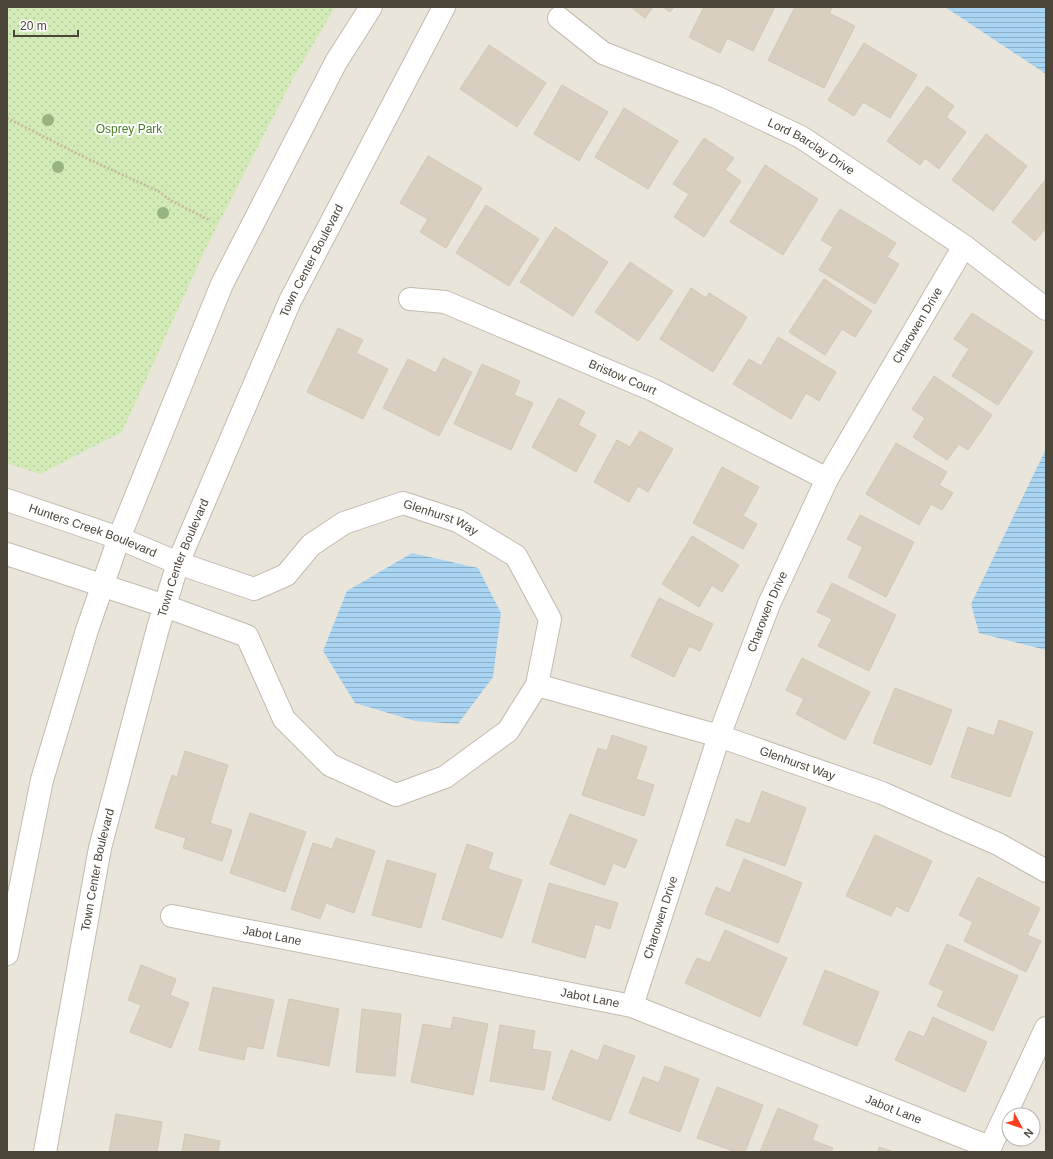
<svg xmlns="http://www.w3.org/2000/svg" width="1053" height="1159" font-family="Arial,sans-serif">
  <defs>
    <pattern id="park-dots" width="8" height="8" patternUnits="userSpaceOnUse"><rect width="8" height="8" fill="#d2eab5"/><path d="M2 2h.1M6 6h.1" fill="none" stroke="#b6ca9c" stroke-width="1.8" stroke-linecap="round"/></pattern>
    <pattern id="water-rules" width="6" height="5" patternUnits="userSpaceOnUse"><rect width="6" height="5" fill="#a9d4f2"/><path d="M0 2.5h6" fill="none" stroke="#8caec5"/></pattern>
  </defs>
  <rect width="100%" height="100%" fill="#f6f3ec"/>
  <path fill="#eae5da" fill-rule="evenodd" d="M7 7H1046V1152H7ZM1009 1115H1033V1139H1009Z"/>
  <path fill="url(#park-dots)" d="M7 7H335L292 80 205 250 122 432 40 474 7 463Z"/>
  <g fill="url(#water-rules)">
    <path d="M945 7H1046V74Z"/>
    <path d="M1046 449V650L979 633 971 604Z"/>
    <path d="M412 553 478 568 501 613 493 677 458 724 415 721 355 703 323 651 347 591Z"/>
  </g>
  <g fill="#d8cfc1" stroke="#d3c7b4">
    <path d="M631 7H653L645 18Z"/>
    <path d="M663 7H674L670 12Z"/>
    <path d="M704 7H775L753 51 727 38 720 53 689 37Z"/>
    <path d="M795 7H832L829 13 855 26 824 88 768 60Z"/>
    <path d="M864 43 917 75 890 118 863 102 854 116 828 100Z"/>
    <path d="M489 45 546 83 517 127 460 89Z"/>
    <path d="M562 85 608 112 579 161 534 134Z"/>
    <path d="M927 86 954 106 946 117 966 132 939 169 925 158 920 165 887 141Z"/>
    <path d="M624 108 678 141 648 189 595 157Z"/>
    <path d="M986 134 1027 166 993 211 952 180Z"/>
    <path d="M704 138 734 158 725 170 741 181 704 237 674 217 689 194 673 184Z"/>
    <path d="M428 156 482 188 446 248 420 232 428 219 400 203Z"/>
    <path d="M765 165 818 199 783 255 730 222Z"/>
    <path d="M1046 179V228L1035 241 1012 222Z"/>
    <path d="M486 205 539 239 509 286 456 253Z"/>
    <path d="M840 209 896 243 887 257 899 264 875 304 819 270 833 247 821 240Z"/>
    <path d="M555 227 608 262 573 316 520 282Z"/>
    <path d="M630 262 673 291 638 341 595 312Z"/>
    <path d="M824 279 872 311 855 337 842 329 825 355 789 332Z"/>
    <path d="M691 288 706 298 709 293 747 317 713 372 660 339Z"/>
    <path d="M972 313 1033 352 998 405 952 376 969 349 954 339Z"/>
    <path d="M338 328 363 340 356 353 388 369 363 419 307 392Z"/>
    <path d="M778 337 836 372 819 401 806 393 791 419 733 384 749 359 761 366Z"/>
    <path d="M443 358 472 372 439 436 383 408 408 359 436 373Z"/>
    <path d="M482 364 520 381 514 395 533 403 511 450 454 424Z"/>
    <path d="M934 376 992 415 968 450 959 444 947 460 913 437 925 418 912 409Z"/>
    <path d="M559 398 585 412 578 425 596 435 576 472 532 447Z"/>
    <path d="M640 431 673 449 648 492 638 486 629 502 594 482 617 440 630 447Z"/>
    <path d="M896 443 947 472 939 485 953 493 942 510 931 504 919 525 866 494Z"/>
    <path d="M722 467 759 487 743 516 757 524 743 549 693 523Z"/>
    <path d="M860 515 914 542 886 597 848 577 863 547 847 539Z"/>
    <path d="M692 536 739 565 722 592 712 585 699 607 662 584Z"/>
    <path d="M832 583 896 615 869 671 818 646 832 619 817 612Z"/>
    <path d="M659 598 713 624 700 651 689 646 674 677 631 656Z"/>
    <path d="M802 658 870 692 845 740 796 714 804 699 786 690Z"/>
    <path d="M895 688 952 710 931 765 873 743Z"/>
    <path d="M999 720 1033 732 1010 797 951 777 968 727 994 736Z"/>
    <path d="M612 735 647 747 636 779 654 785 644 816 582 795 598 748 607 751Z"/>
    <path d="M185 751 228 765 210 823 232 830 222 861 183 848 186 838 155 828 172 775 177 777Z"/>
    <path d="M762 791 806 808 785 866 726 845 736 819 750 824Z"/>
    <path d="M250 813 306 832 285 892 230 873Z"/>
    <path d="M570 814 637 840 625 868 613 863 605 885 550 864Z"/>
    <path d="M875 835 932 861 908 912 896 906 891 916 846 896Z"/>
    <path d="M336 838 375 851 354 913 326 903 320 919 291 909 313 843 332 849Z"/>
    <path d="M467 844 493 853 488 869 522 880 502 938 442 919Z"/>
    <path d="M744 859 802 883 778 943 705 914 716 887 730 893Z"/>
    <path d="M387 860 436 874 421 928 372 915Z"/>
    <path d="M978 877 1040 908 1027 935 1041 941 1026 972 964 941 973 922 959 915Z"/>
    <path d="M549 883 618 903 610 929 595 924 585 958 532 942Z"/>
    <path d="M725 930 787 958 760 1017 685 983 697 958 710 963Z"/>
    <path d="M947 944 1018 976 993 1031 937 1006 944 991 929 984Z"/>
    <path d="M141 965 176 979 170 995 189 1003 171 1048 130 1032 141 1005 128 1000Z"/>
    <path d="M825 970 879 992 857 1046 803 1024Z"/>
    <path d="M213 987 274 1000 263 1049 247 1046 244 1060 199 1050Z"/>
    <path d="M289 999 339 1009 329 1066 277 1056Z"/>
    <path d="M362 1009 401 1014 395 1076 356 1072Z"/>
    <path d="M453 1017 488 1024 473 1095 411 1082 423 1024 451 1029Z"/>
    <path d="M933 1017 987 1042 965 1092 895 1060 909 1031 924 1037Z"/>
    <path d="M500 1025 535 1031 532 1049 551 1052 544 1090 490 1081Z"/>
    <path d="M604 1045 635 1056 610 1121 552 1099 571 1050 598 1061Z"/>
    <path d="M665 1066 699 1079 680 1132 629 1113 643 1077 659 1083Z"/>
    <path d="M717 1087 763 1105 745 1152H736L697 1138Z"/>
    <path d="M778 1108 818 1125 812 1140 833 1148 831 1152H760Z"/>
    <path d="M116 1114 162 1122 157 1152H109Z"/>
    <path d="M185 1134 220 1141 218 1152H182Z"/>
    <path d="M879 1147 894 1152H878Z"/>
  </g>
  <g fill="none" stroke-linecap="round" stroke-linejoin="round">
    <defs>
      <g id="minor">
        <path id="s1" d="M559 18 603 53 716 97 801 137 964 246 1046 309"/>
        <path id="s2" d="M410 299 445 302 653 390 827 479"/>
        <path id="s3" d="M7 500 119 538 178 563 254 589 286 575 311 545 344 523 403 503 458 521 516 556 550 619 537 685 508 731 445 777 396 795 330 765 284 719 247 636 165 606 7 554"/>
        <path id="s4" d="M537 685 719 736 882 793 998 844 1046 871"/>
        <path id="s5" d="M172 916 632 1006 989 1147"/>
        <path d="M7 954 42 780 87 630 119 538 222 284 336 62 371 7"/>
        <path id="s6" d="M632 1006 719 736 769 604 827 479 964 246"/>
        <path id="s7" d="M45 1152 100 848 158 628 178 563 290 301 444 7"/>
        <path d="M988 1152 1046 1028"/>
      </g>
    </defs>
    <use href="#minor" stroke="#c2bbae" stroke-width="24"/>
    <path stroke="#c4b79f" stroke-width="2.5" stroke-dasharray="2 2" stroke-linecap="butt" d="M7 118 86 158 158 191 170 200 209 220"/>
    <use href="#minor" stroke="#fff" stroke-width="22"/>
  </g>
  <g fill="#97b381">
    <circle cx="48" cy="120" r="6"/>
    <circle cx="58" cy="167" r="6"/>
    <circle cx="163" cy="213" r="6"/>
  </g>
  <g text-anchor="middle" stroke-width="4" stroke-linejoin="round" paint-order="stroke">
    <g font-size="12" fill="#4a7f2a" stroke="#fff">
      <text x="129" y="133">Osprey Park</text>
    </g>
    <g font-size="12" fill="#4b4439" stroke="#fff">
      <text dy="4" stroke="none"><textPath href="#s1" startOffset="285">Lord Barclay Drive</textPath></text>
      <text dy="4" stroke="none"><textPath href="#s7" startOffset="935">Town Center Boulevard</textPath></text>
      <text dy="4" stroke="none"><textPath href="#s6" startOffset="741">Charowen Drive</textPath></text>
      <text dy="4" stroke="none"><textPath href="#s2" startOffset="228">Bristow Court</textPath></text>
      <text dy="4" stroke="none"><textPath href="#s3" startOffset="479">Glenhurst Way</textPath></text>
      <text dy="4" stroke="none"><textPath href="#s3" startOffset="91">Hunters Creek Boulevard</textPath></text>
      <text dy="4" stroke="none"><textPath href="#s7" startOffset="611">Town Center Boulevard</textPath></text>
      <text dy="4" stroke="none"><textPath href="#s6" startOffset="417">Charowen Drive</textPath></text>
      <text dy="4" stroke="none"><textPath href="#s4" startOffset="272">Glenhurst Way</textPath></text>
      <text dy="4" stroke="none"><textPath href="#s7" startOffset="287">Town Center Boulevard</textPath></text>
      <text dy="4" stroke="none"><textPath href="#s6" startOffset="93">Charowen Drive</textPath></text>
      <text dy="4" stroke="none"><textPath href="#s5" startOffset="102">Jabot Lane</textPath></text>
      <text dy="4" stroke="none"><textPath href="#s5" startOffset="426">Jabot Lane</textPath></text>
      <text dy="4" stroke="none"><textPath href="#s5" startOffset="750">Jabot Lane</textPath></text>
    </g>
  </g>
  <rect width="1053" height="1159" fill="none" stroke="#4b4439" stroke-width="16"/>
  <g transform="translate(1021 1127) rotate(130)"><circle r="19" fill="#ffffff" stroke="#b7b4b0"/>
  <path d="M0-3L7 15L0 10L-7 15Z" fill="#fc3f1d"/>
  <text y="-6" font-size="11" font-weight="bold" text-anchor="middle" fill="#4b4439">N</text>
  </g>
  <path d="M14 30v6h64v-6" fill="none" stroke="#4b4439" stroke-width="2"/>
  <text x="20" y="30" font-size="12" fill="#4b4439" stroke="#ffffff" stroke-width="3" paint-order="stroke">20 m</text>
</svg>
